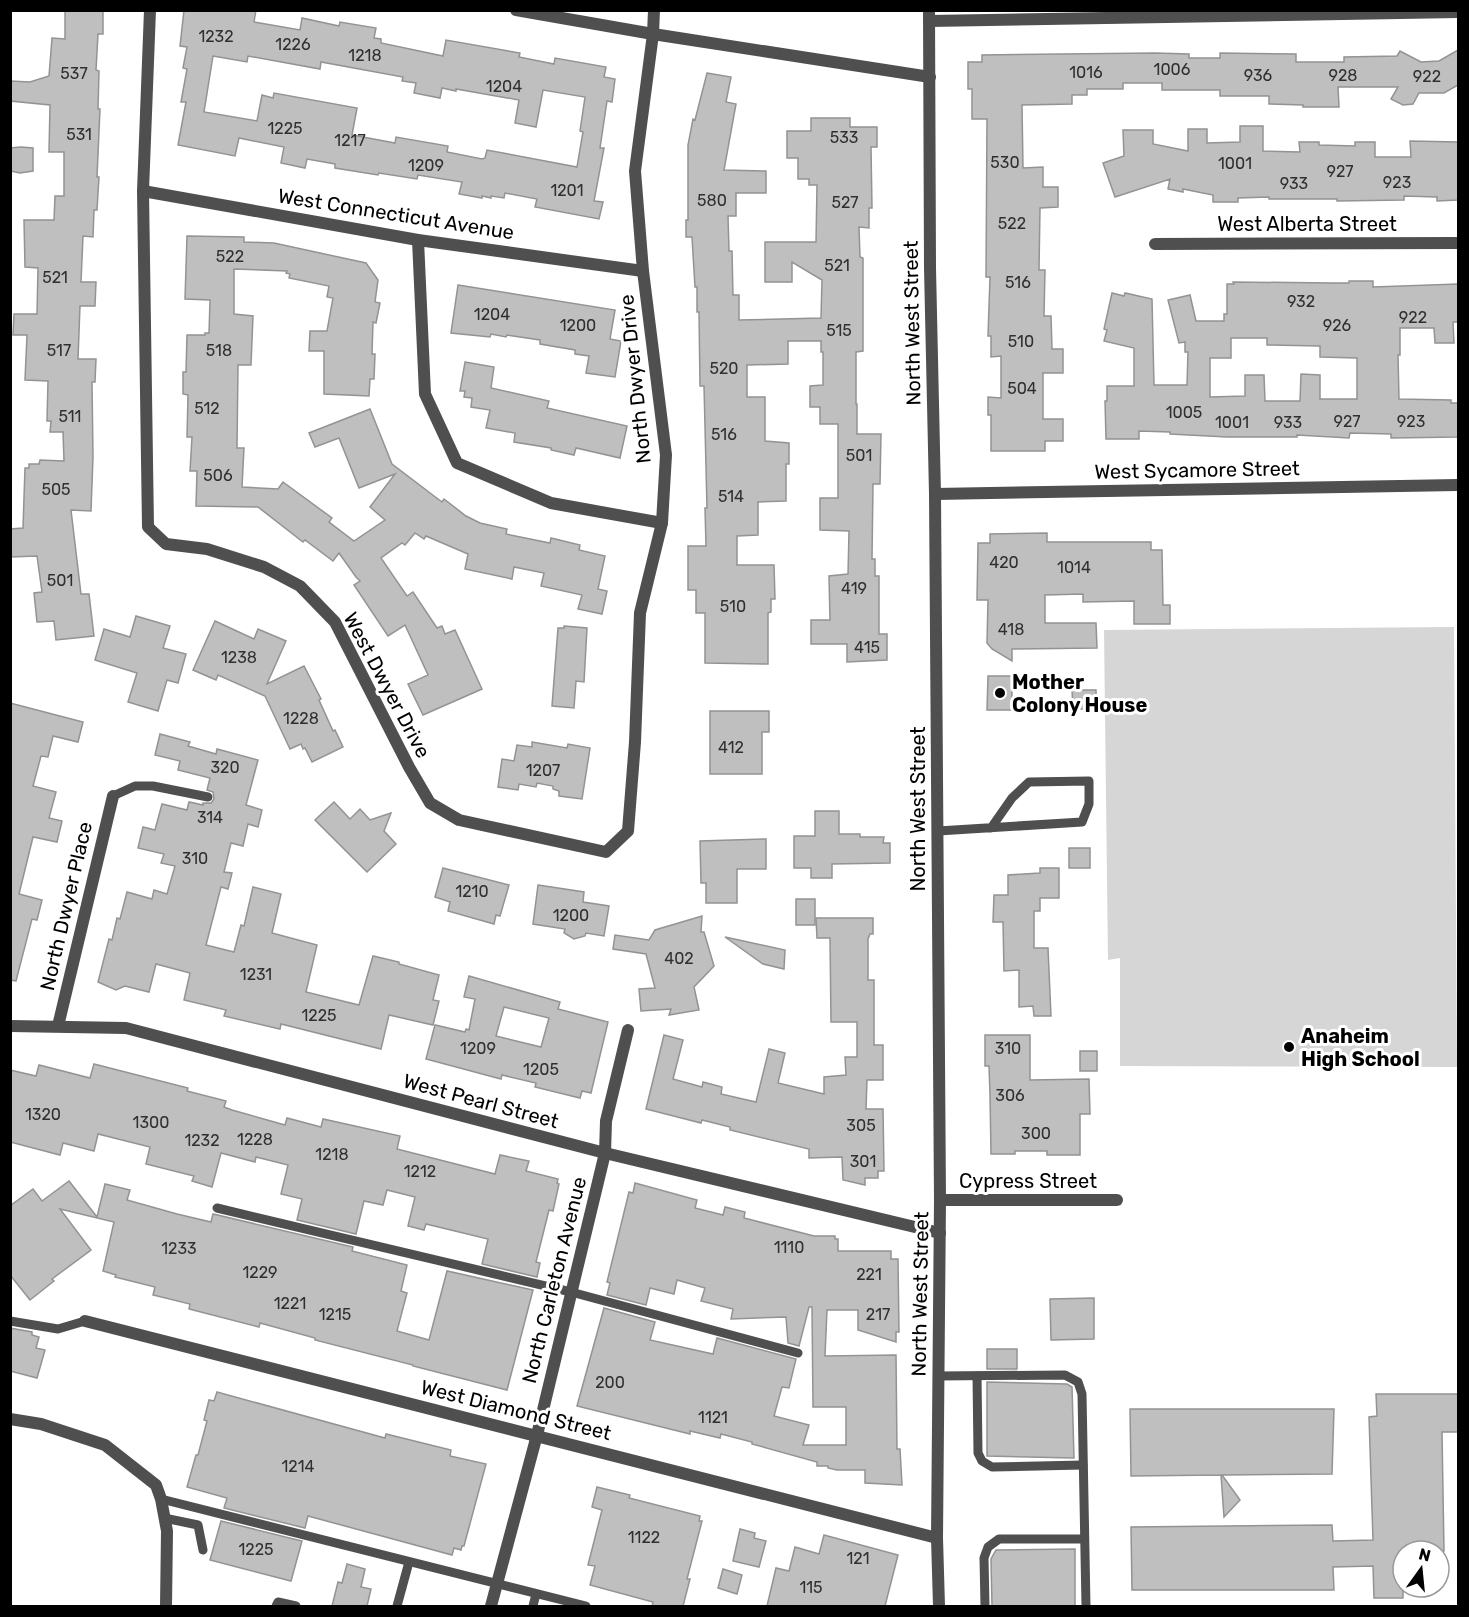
<svg xmlns="http://www.w3.org/2000/svg" width="1469" height="1617" font-family="Rubik,sans-serif">
  <rect width="100%" height="100%" fill="#fff"/>
  <path fill="#d6d6d6" d="M1454 627 1457 1067 1120 1066V958L1108 960 1104 630Z"/>
  <g fill="#bfbfbf" stroke="#939393" stroke-width="1.5" fill-rule="evenodd">
    <path d="M65 10H103V34H98L96 70 99 71 98 109H100L97 177H99L98 193 97 210H94L93 237 83 236 81 282H96L95 306H80L78 359H96L95 382H92L93 457 91 511 71 510 81 594H89L94 636 56 640 54 621 37 622 34 593 42 592 37 556 10 557V529L23 528 25 468H29V464H39L40 460 64 461 63 432H50L51 421H47L48 381 25 380 27 335H13L14 314H37L38 268 25 267 24 220H54L55 196H64V152H49L50 105 10 101V81L30 82 49 76 52 38 65 39Z"/>
    <path d="M184 10H256L254 22 300 30 302 18 339 26 340 22 376 28 374 38 381 39V43L443 56 446 40 520 53 519 57 554 64 555 58 606 67 604 77 615 79 612 102 607 101 600 148H604L594 201 603 202 599 219 535 207 537 199 505 193 504 198 491 196V198L482 196V198L459 194 462 182 418 175 417 179 379 173 378 175 335 168V164L307 159 305 168 281 163 284 147 239 138 235 156 178 145 186 102H181L187 69 183 68 187 47 180 46ZM213 56 247 62 248 56 320 69 321 62 403 77 402 81 416 83 414 93 440 98 442 88 456 91V89L519 100 515 123 536 127 543 90 585 97 580 131 583 132 577 167 487 150 485 158 482 159 447 152 448 146 396 137 395 143 352 135 357 108 274 93 273 98 262 95 257 121 204 112Z"/>
    <path d="M1458 50V85L1444 93H1419L1413 104 1403 105 1391 99 1398 87H1338L1339 107H1303V105L1269 104V96H1220V90H1162V83H1123V89H1087V95H1072V104L1022 105 1023 168 1043 167V187H1058V207L1040 208 1039 270H1045L1044 316H1051L1052 349H1063V373H1043V419H1063V441H1045V451H991V415H988V397L1001 398V356L991 357V336H988L990 277H986L987 119H972V89H968V62H982V55L1155 53 1189 54V58H1220V53L1296 54V62H1344V57L1397 56 1400 51 1421 62 1439 61Z"/>
    <path d="M707 73 731 77 726 102 736 104 724 170 766 171V193H736V216H728L729 251H732L733 295H739V320L821 318 822 280 792 262V282H765V242H816L817 185H809V179H798V158H787V131H811V118H850V127H877V147H871L872 208H869V228L859 227 860 257 863 258V351L856 352V404H857V434H881L880 484H873L872 559H875V576H879V634H887V660L847 662V644H811V620H830L829 576 848 574 849 531 820 530V498H838V424H820V407H810V386L823 385V352H821V341H788V364L747 365V397H765V441L789 443V464H786V501L758 502V535L737 536V565H774L775 599H771V612L768 613V664L705 663V613H696V590H688V546H706L705 508H707L704 386H700L699 312H697V287H695L692 237H686V220H688V145L693 119 695 120Z"/>
    <path d="M1240 126H1263V151L1300 152 1299 142H1319V145L1355 146V142H1375V157H1411L1410 141 1458 142V200L1437 201V197L1404 196V200L1337 201V199H1269V197L1238 198V202H1213V195L1183 189V192L1168 189 1170 179 1115 197 1103 163 1124 156 1123 130H1153V144L1188 151V129H1207V143L1240 142Z"/>
    <path d="M21 147 33 148V171L20 173 10 171V148Z"/>
    <path d="M187 236 244 237V242L274 243 366 263 378 280 375 302 380 303 376 323 373 322 372 354H375L374 379H370L369 396 324 394V351H309L310 331H327L333 298 327 297 329 286 289 278 290 274 286 273 287 271 234 269V314L253 316 251 365H238L237 448H244L242 487 278 489 283 482 332 518 329 522 354 541 385 520 370 507 395 474 359 488 339 438 315 447 309 433 370 409 392 464 442 502 444 499 466 516 480 523 507 529 506 534 550 543 551 538 580 545 579 550 605 556 598 589 607 591 602 614 578 609 582 595 541 586 544 573 514 567 512 579 465 569 468 554 426 536 424 539 415 533 405 545 402 543 381 558 407 596 413 592 437 628 442 626 445 634 455 630 482 689 423 715 408 684 428 675 405 625 388 636 354 585 360 581 356 577 339 553 333 561 305 540 303 542 258 507 196 506 197 471H190L192 437H187L188 395 183 394V372H186L187 335H205V333H209L210 300 185 299Z"/>
    <path d="M1349 281H1373V287L1458 284V322H1453L1454 343H1435L1434 328H1400V355H1398L1399 399 1451 400V403H1458V437L1391 438V434L1350 433 1349 438 1297 435V437H1227L1170 434V432L1139 431V439H1106L1105 401H1107V386H1134V348L1104 341 1107 330 1104 329 1112 293 1124 296 1125 293 1152 299 1154 385H1187L1188 352H1185V342L1179 343 1168 300 1190 295 1196 321H1224V314H1227V284H1234L1233 282 1332 283H1349ZM1231 338H1267V345L1320 346V357L1357 358V399H1320V375L1301 374 1300 401H1265L1264 375H1245V396L1210 397V358H1231Z"/>
    <path d="M458 285 615 310 610 339 621 341 615 377 586 373 589 356 575 354V350L540 344V340L507 335 506 337 491 334 490 337 451 333Z"/>
    <path d="M465 362 494 367 491 388 549 401 547 408 627 426 620 458 576 448 574 455 551 450V448L514 442 515 433 486 428 490 410 471 407 472 398 464 397 465 391H460Z"/>
    <path d="M1047 533V542H1151V550H1162L1163 605H1170V624H1134V601L1083 602V594L1045 595V623H1096L1097 648 1012 649V661L992 649 987 643 988 600H977L978 543H990V534Z"/>
    <path d="M136 616 170 626 163 648 186 654 178 683 167 680 158 711 128 702 137 673 95 660 104 629 130 637Z"/>
    <path d="M215 621 254 639 258 629 286 641 267 684 304 666 321 699 319 700 333 731 335 730 343 747 312 762 305 748 303 749 301 744 290 749 265 696 218 675 216 680 193 670Z"/>
    <path d="M564 626 587 628 584 682 576 681 574 708 552 706 558 628H564Z"/>
    <path d="M988 676H1012V710H987Z"/>
    <path d="M1072 690H1096V709H1073Z"/>
    <path d="M10 703 83 722 78 742 53 736 48 757 41 756 33 786 56 792 49 818 62 821 57 842 33 837 19 894 42 900 37 920 32 919 16 981 10 980Z"/>
    <path d="M710 711H769V732H762V774H710Z"/>
    <path d="M160 734 190 742 188 746 216 754 217 749 258 760 246 805 262 810 258 827 248 824 243 846 231 843 224 872 232 873 228 889 221 887 206 945 234 952 241 925 244 926 253 887 281 894 272 933 317 945 306 992 359 1005 373 956 399 962V964L439 975 433 1000 439 1001 433 1025 389 1015 381 1049 281 1024 280 1029 224 1016 226 1010 184 1000 190 973 156 964 149 992 125 986 116 990 98 982 109 939 112 940 117 918 120 919 127 892 152 899 154 890 167 894 175 866 161 863 164 854 138 848 143 827 155 830 162 804 187 810 189 802 203 805V803H211L214 799 213 792 207 790 210 778 178 770 180 761 155 755Z"/>
    <path d="M532 742 567 748 568 744 590 748 582 799 559 796V791L553 789V786L537 783 536 787 519 784 518 790 498 787 502 759 514 761 517 745 532 747Z"/>
    <path d="M334 802 350 819 360 809 370 820 391 813 384 831 396 844 367 872 315 820Z"/>
    <path d="M815 811H839V834H860V837H884L883 843H890V863L832 864V878H811V868H794V836H815Z"/>
    <path d="M766 839V869H737V903H706V883H701L700 841Z"/>
    <rect x="1069" y="848" width="21" height="20"/>
    <path d="M443 868 509 885 500 916 496 915 494 924 448 911 450 902 435 897Z"/>
    <path d="M1040 868H1059V898H1040V911H1034V948H1048L1051 1016H1034L1033 1006 1019 1007V970L1004 971 1003 922H993L994 895H1008V875L1040 873Z"/>
    <path d="M538 885 584 892 583 902 609 906 604 936 586 933 585 936 574 939 564 933 565 929 533 924Z"/>
    <rect x="796" y="899" width="19" height="26"/>
    <path d="M702 916 701 932H704L714 966 694 987 699 1010 669 1015 671 1009 641 1011 639 989 655 988 646 954 613 949 615 935 649 940 655 930Z"/>
    <path d="M816 918H873V934H870L868 939V980H874V1045H883V1080H867L866 1109H883L884 1171H878V1178H865V1185L843 1180 842 1157 809 1158V1149L730 1130V1127L702 1120 701 1123 646 1109 664 1035 683 1040 673 1079 702 1087 703 1082 722 1087 721 1094 756 1102 769 1049 785 1053 778 1083 824 1094V1077L846 1075 845 1057H857V1022H831L830 938H817Z"/>
    <path d="M725 937 785 950 784 969 763 964Z"/>
    <path d="M469 976 560 1002 558 1009 608 1022 591 1093 582 1091 580 1098 535 1087 536 1083 502 1075 501 1079 426 1059 435 1025 465 1032 466 1029 469 1030 475 999 464 997ZM504 1007 549 1018 541 1047 496 1036Z"/>
    <path d="M985 1035H1030V1080L1089 1079 1090 1114H1080V1155H1047V1151H1015V1154H991L990 1095 989 1066H985Z"/>
    <rect x="1080" y="1051" width="17" height="20"/>
    <path d="M94 1064 188 1088 187 1091 226 1101 224 1107 232 1110 285 1125 287 1118 321 1127 323 1119 400 1136 397 1149 495 1174 500 1155 529 1161 526 1171 558 1179 557 1183 559 1184 553 1211 549 1210 536 1262 540 1263 537 1277 482 1264 488 1239 426 1224 424 1230 408 1226 415 1197 387 1190 383 1205 364 1201 356 1234 297 1220 302 1199 281 1194 288 1165 256 1157 255 1162 221 1153 212 1187 192 1181 194 1176 146 1164 150 1147 98 1134 94 1151 63 1143 60 1155 10 1142V1070L36 1076 39 1065 90 1078Z"/>
    <path d="M69 1181 97 1217 105 1184 130 1190 127 1200 177 1214 211 1222 213 1214 353 1247 352 1251 407 1265 401 1291 407 1293 397 1331 429 1340 447 1271 533 1290 507 1390 413 1366V1365L315 1340V1338L260 1323 259 1327 189 1309 190 1304 153 1295 155 1287 115 1277 116 1275 103 1271 114 1222 60 1209 91 1250 52 1279 54 1281 30 1300 10 1275V1206L33 1189 42 1201Z"/>
    <path d="M635 1183 697 1200 695 1208 723 1215 725 1207 745 1212 744 1218 814 1236H835V1239H838V1251H891V1259H898L899 1332H896V1342L858 1330V1310H827L825 1356 896 1355 897 1449H900L902 1485 865 1483V1470H837L828 1468V1466H817V1462L752 1444V1442L721 1434 720 1438 690 1431V1434L577 1406 604 1308 655 1322 650 1340 713 1354 717 1338 796 1359 789 1388 782 1387 774 1416 809 1425 803 1445H846V1407H813L812 1307H809L799 1346 788 1343 786 1317 731 1319 733 1309 701 1301 705 1288 677 1280 674 1294 650 1288 646 1305 607 1295 610 1283 607 1282 629 1192 633 1193Z"/>
    <path d="M1094 1298V1339L1051 1340 1050 1299Z"/>
    <path d="M10 1328 32 1332V1335L39 1337 36 1348 45 1350 37 1378 10 1371Z"/>
    <rect x="987" y="1349" width="30" height="20"/>
    <path d="M987 1382 1067 1384 1072 1387 1074 1458 987 1456Z"/>
    <path d="M217 1392 385 1438 386 1434 451 1450 450 1456 486 1464 464 1546H462L461 1550 454 1548 452 1555 308 1516 305 1528 224 1508 227 1498 187 1487 196 1455H198L207 1421 204 1420 209 1400 214 1401Z"/>
    <path d="M1376 1394H1458V1432H1442L1444 1551H1403V1598H1374L1373 1566 1333 1567 1334 1590H1132L1131 1527 1332 1525 1333 1541 1373 1540 1369 1417 1377 1416Z"/>
    <path d="M1130 1409H1334L1332 1474 1222 1475 1240 1500 1224 1517 1221 1475 1131 1476Z"/>
    <path d="M597 1487 630 1495 629 1498 700 1516 699 1521H702L687 1579H690L683 1606H652L653 1602 590 1585 595 1566 588 1565 602 1510 592 1507Z"/>
    <path d="M221 1521 302 1541 291 1581 210 1560Z"/>
    <path d="M740 1529 755 1533 754 1538 766 1541 759 1567 733 1561Z"/>
    <path d="M824 1535 898 1555 885 1606H767L776 1568 789 1571 795 1547 819 1554Z"/>
    <path d="M1075 1549V1606H992L991 1559 996 1550Z"/>
    <path d="M347 1564 365 1569 361 1587 371 1589 367 1606H332L338 1582 342 1583Z"/>
    <path d="M723 1569 742 1575 737 1594 718 1588Z"/>
  </g>
  <g fill="none" stroke-linecap="round" stroke-linejoin="round">
    <g stroke="#4f4f4f" stroke-width="9">
      <path d="M113 796 135 786H153L208 797"/>
      <path d="M938 831 1082 822 1089 804V781L1029 782 1012 798 991 828"/>
      <path d="M217 1208 571 1292 798 1353"/>
      <path d="M10 1321 58 1329 85 1321"/>
      <path d="M938 1376 1065 1375 1078 1382 1082 1394 1086 1606"/>
      <path d="M977 1376 978 1453 982 1461 992 1467 1083 1465"/>
      <path d="M161 1499 586 1606"/>
      <path d="M164 1518 198 1525 203 1550"/>
      <path d="M276 1606 278 1602 296 1606"/>
      <path d="M397 1606 409 1562"/>
      <path d="M533 1606 536 1594"/>
      <path d="M985 1606 984 1558 988 1547 999 1539H1084"/>
    </g>
    <g stroke="#4f4f4f" stroke-width="12">
      <path d="M150 10 143 191 148 527 166 544 207 549 264 567 300 586 335 622 409 767 430 803 459 820 606 852 628 831 635 742 640 613 662 523 666 455 643 271 635 171 653 34 654 10"/>
      <path d="M929 21 1458 12"/>
      <path d="M143 191 418 240 643 271"/>
      <path d="M418 240 425 394 457 463 551 503 662 523"/>
      <path d="M1155 244 1458 243"/>
      <path d="M10 1026 126 1028 605 1153 940 1233"/>
      <path d="M58 1026 113 796"/>
      <path d="M940 1200H1117"/>
      <path d="M85 1321 937 1538"/>
      <path d="M10 1419 41 1424 105 1445 156 1485 161 1499 167 1531 166 1606"/>
      <path d="M491 1606 537 1435 605 1153 606 1121 628 1030"/>
    </g>
    <g stroke="#4f4f4f" stroke-width="12">
      <path d="M516 10 653 34 930 77"/>
      <path d="M929 10 930 268 935 494 940 1200 937 1538 939 1606"/>
      <path d="M935 494 1458 485"/>
    </g>
  </g>
  <g fill="#000" stroke="#fff" stroke-width="2">
    <circle cx="1000" cy="693" r="6"/>
    <circle cx="1289" cy="1047" r="6"/>
  </g>
  <g text-anchor="middle" stroke-width="6" stroke-linejoin="round" paint-order="stroke">
    <g font-size="16" fill="#303030">
      <text x="216" y="42">1232</text>
      <text x="293" y="50">1226</text>
      <text x="365" y="61">1218</text>
      <text x="1172" y="75">1006</text>
      <text x="1086" y="78">1016</text>
      <text x="74" y="79">537</text>
      <text x="1258" y="81">936</text>
      <text x="1343" y="81">928</text>
      <text x="1427" y="82">922</text>
      <text x="504" y="92">1204</text>
      <text x="285" y="134">1225</text>
      <text x="79" y="140">531</text>
      <text x="844" y="143">533</text>
      <text x="350" y="146">1217</text>
      <text x="1005" y="168">530</text>
      <text x="1235" y="169">1001</text>
      <text x="426" y="171">1209</text>
      <text x="1340" y="177">927</text>
      <text x="1397" y="188">923</text>
      <text x="1294" y="189">933</text>
      <text x="567" y="196">1201</text>
      <text x="712" y="206">580</text>
      <text x="845" y="208">527</text>
      <text x="1012" y="229">522</text>
      <text x="230" y="262">522</text>
      <text x="837" y="271">521</text>
      <text x="55" y="283">521</text>
      <text x="1018" y="288">516</text>
      <text x="1301" y="307">932</text>
      <text x="492" y="320">1204</text>
      <text x="1413" y="323">922</text>
      <text x="578" y="331">1200</text>
      <text x="1337" y="331">926</text>
      <text x="839" y="336">515</text>
      <text x="1021" y="347">510</text>
      <text x="59" y="356">517</text>
      <text x="219" y="356">518</text>
      <text x="724" y="374">520</text>
      <text x="1022" y="394">504</text>
      <text x="207" y="414">512</text>
      <text x="1184" y="418">1005</text>
      <text x="70" y="422">511</text>
      <text x="1347" y="427">927</text>
      <text x="1411" y="427">923</text>
      <text x="1232" y="428">1001</text>
      <text x="1288" y="428">933</text>
      <text x="724" y="440">516</text>
      <text x="859" y="461">501</text>
      <text x="218" y="481">506</text>
      <text x="56" y="495">505</text>
      <text x="731" y="502">514</text>
      <text x="1004" y="568">420</text>
      <text x="1074" y="573">1014</text>
      <text x="60" y="586">501</text>
      <text x="854" y="594">419</text>
      <text x="733" y="612">510</text>
      <text x="1011" y="635">418</text>
      <text x="867" y="653">415</text>
      <text x="239" y="663">1238</text>
      <text x="301" y="724">1228</text>
      <text x="731" y="753">412</text>
      <text x="225" y="773">320</text>
      <text x="543" y="776">1207</text>
      <text x="210" y="823">314</text>
      <text x="195" y="864">310</text>
      <text x="472" y="897">1210</text>
      <text x="571" y="921">1200</text>
      <text x="679" y="964">402</text>
      <text x="256" y="980">1231</text>
      <text x="319" y="1021">1225</text>
      <text x="478" y="1054">1209</text>
      <text x="1008" y="1054">310</text>
      <text x="541" y="1075">1205</text>
      <text x="1010" y="1101">306</text>
      <text x="43" y="1120">1320</text>
      <text x="151" y="1128">1300</text>
      <text x="861" y="1131">305</text>
      <text x="1036" y="1139">300</text>
      <text x="255" y="1145">1228</text>
      <text x="202" y="1146">1232</text>
      <text x="332" y="1160">1218</text>
      <text x="863" y="1167">301</text>
      <text x="420" y="1177">1212</text>
      <text x="789" y="1253">1110</text>
      <text x="179" y="1254">1233</text>
      <text x="260" y="1278">1229</text>
      <text x="869" y="1280">221</text>
      <text x="290" y="1309">1221</text>
      <text x="335" y="1320">1215</text>
      <text x="878" y="1320">217</text>
      <text x="610" y="1388">200</text>
      <text x="713" y="1423">1121</text>
      <text x="298" y="1472">1214</text>
      <text x="644" y="1543">1122</text>
      <text x="256" y="1555">1225</text>
      <text x="858" y="1564">121</text>
      <text x="811" y="1593">115</text>
    </g>
    <g font-size="20" fill="#000" stroke="#fff">
      <text transform="translate(396 214) rotate(9)" y="7">West Connecticut Avenue</text>
      <text x="1307" y="231">West Alberta Street</text>
      <text transform="translate(912 323) rotate(-91)" y="7">North West Street</text>
      <text transform="translate(635 379) rotate(-96)" y="7">North Dwyer Drive</text>
      <text transform="translate(1197 470) rotate(-1)" y="7">West Sycamore Street</text>
      <text transform="translate(387 685) rotate(62)" y="7">West Dwyer Drive</text>
      <text transform="translate(918 809) rotate(-90)" y="7">North West Street</text>
      <text transform="translate(66 906) rotate(-77)" y="7">North Dwyer Place</text>
      <text transform="translate(481 1101) rotate(15)" y="7">West Pearl Street</text>
      <text x="1028" y="1188">Cypress Street</text>
      <text transform="translate(554 1280) rotate(-76)" y="7">North Carleton Avenue</text>
      <text transform="translate(920 1294) rotate(-89)" y="7">North West Street</text>
      <text transform="translate(516 1410) rotate(14)" y="7">West Diamond Street</text>
    </g>
    <g font-size="20" font-weight="bold" fill="#000" stroke="#fff" text-anchor="start">
      <text x="1012" y="689">Mother<tspan x="1012" dy="23">Colony House</tspan></text>
      <text x="1301" y="1043">Anaheim<tspan x="1301" dy="23">High School</tspan></text>
    </g>
  </g>
  <rect width="1469" height="1617" fill="none" stroke="#000000" stroke-width="24"/>
  <g transform="translate(1421 1569) rotate(15)"><circle r="28" fill="#ffffff" stroke="#999999" stroke-width="1.5"/>
  <path d="M0-4.5L10 22L0 15L-10 22Z" fill="#000000"/>
  <text y="-9" font-size="16" font-weight="bold" text-anchor="middle" fill="#000000">N</text>
  </g>
</svg>
